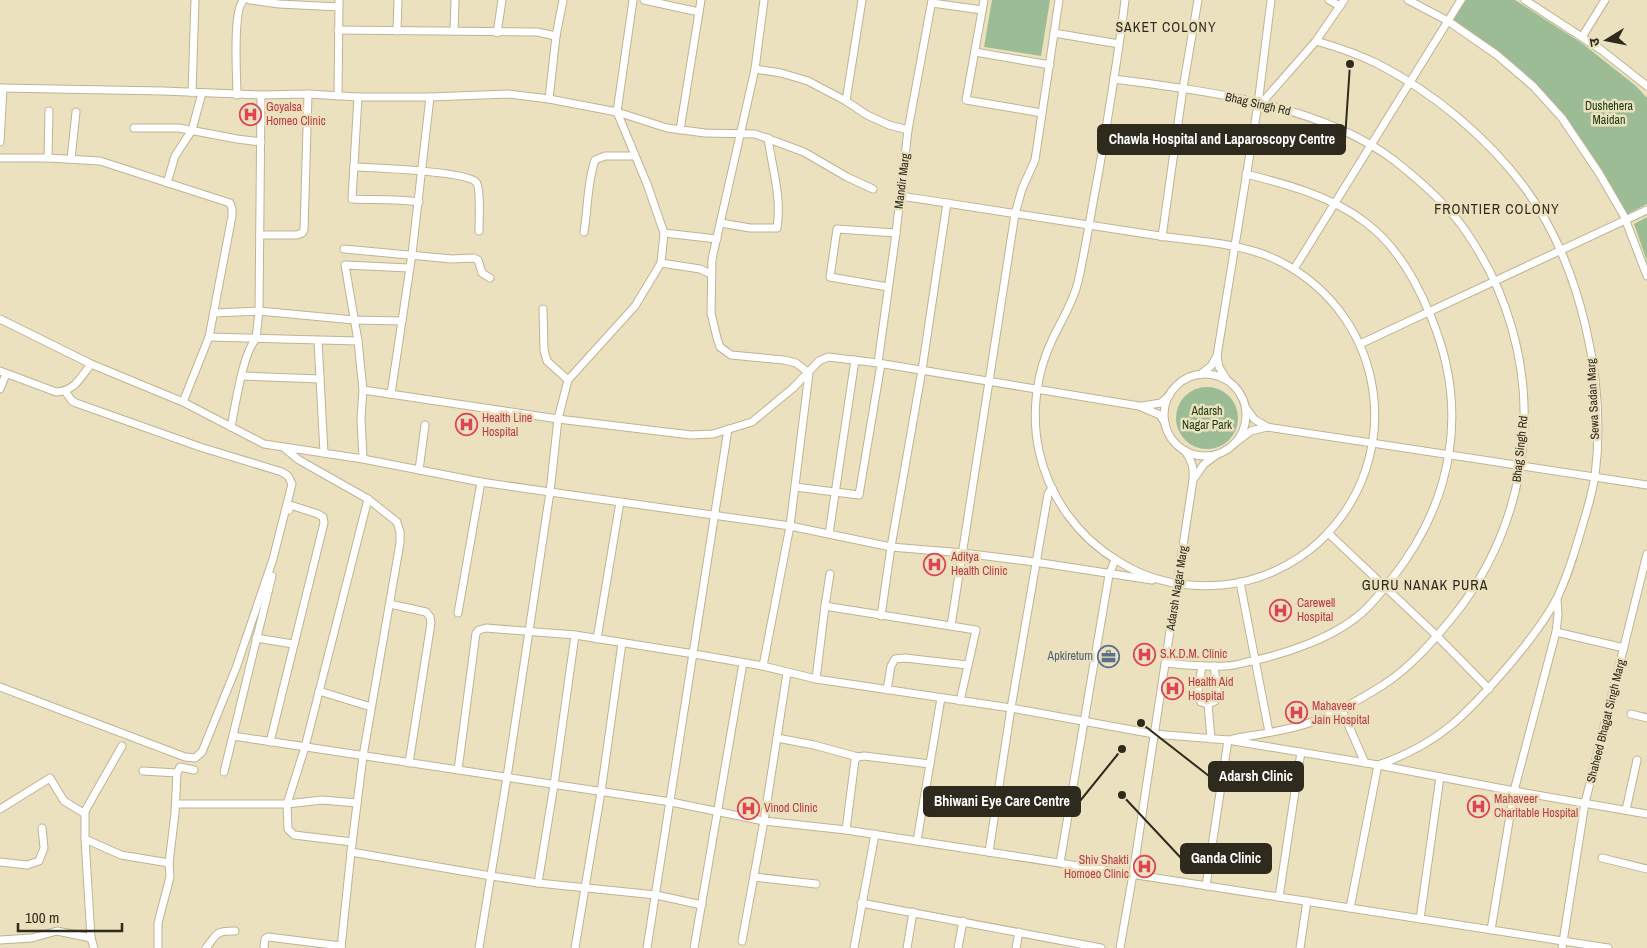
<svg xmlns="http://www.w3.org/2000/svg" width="1647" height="948" font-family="'Archivo Narrow','Noto Sans Devanagari',sans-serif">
  <rect width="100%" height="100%" fill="#ebe1bf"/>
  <g fill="#9bbc94">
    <path d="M992 0H1050L1041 56 984 47Z"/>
    <path d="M1466 0H1515L1583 44 1636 86 1647 98V204L1624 216 1602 171 1562 114 1487 47 1453 19Z"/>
    <path d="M1647 217V261L1634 224Z"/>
    <circle cx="1207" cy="418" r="31"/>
  </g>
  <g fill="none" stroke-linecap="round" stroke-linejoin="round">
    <defs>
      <g id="minor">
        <path d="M250 0 279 4 339 7"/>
        <path d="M644 0 699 12"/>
        <path d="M984 0 966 100 1042 113"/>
        <path d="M1329 0 1340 6"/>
        <path d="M1408 0 1448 21 1497 55 1533 86 1562 118 1599 173 1624 216 1647 276"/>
        <path d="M1525 0 1600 49 1647 86"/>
        <path d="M932 3 982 10"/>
        <path d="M338 30 537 32 556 36"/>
        <path d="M397 31 398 0"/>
        <path d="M454 31 455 0"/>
        <path d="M497 33 502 0"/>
        <path d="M1054 33 1119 44"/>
        <path d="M1582 37 1605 0"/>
        <path d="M1316 41C1337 47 1358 54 1378 64 1434 93 1487 137 1525 188 1581 265 1607 383 1595 476 1592 493 1587 511 1582 527 1575 551 1568 576 1557 598 1545 621 1527 644 1510 664 1469 712 1440 744 1378 765L1350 908"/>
        <path d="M975 52 1050 65"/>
        <path d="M755 69 781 73 808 81 846 101 867 115 889 125 908 130"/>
        <path d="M1114 79C1205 91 1320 104 1395 161 1419 180 1450 207 1467 233 1548 351 1543 506 1452 618 1432 642 1410 668 1383 685 1361 699 1336 713 1312 722 1287 731 1259 734 1233 739"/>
        <path d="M0 88 163 91 261 95 308 94 358 97H430L508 94 549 99 617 112 667 128 705 133 755 134 804 152 847 177 873 189"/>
        <path d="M192 93 195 0"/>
        <path d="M237 95C237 78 232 8 244 0"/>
        <path d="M338 96 339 0"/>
        <path d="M358 97 352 199C374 200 396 199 419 202"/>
        <path d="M549 99 556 36 563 0"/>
        <path d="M846 101 862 0"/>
        <path d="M1258 104 1266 98 1316 41 1344 0"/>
        <path d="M134 128H179L237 139 261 142"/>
        <path d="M680 130 701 0"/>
        <path d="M0 142 3 88"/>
        <path d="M0 158H48L100 161 230 203 232 209V216L209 337 183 402"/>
        <path d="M48 158 49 111"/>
        <path d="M71 159 76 112"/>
        <path d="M354 167C374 168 465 171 476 182 481 187 479 222 479 231"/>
        <path d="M167 183 175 156 192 130 202 93"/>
        <path d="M900 196C987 209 1074 223 1160 236 1200 242 1245 243 1281 262 1388 318 1407 459 1319 542 1293 566 1257 582 1222 585 1185 588 1149 581 1118 561 1078 537 1049 497 1039 451 1031 413 1036 373 1053 338 1062 319 1073 303 1078 282 1086 247 1091 211 1098 176 1108 117 1118 59 1125 0"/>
        <path d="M721 223 750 228H777C782 197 772 168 768 138"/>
        <path d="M584 232C588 208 587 183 595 160L605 156H635"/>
        <path d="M664 233 717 239"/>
        <path d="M260 235H297L302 233 304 230 308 94"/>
        <path d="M1162 237 1183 88 1198 0"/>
        <path d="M344 249 452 259 474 258 478 260 482 273 490 278"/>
        <path d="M661 263 700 269 711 274"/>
        <path d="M1294 269 1461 0"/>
        <path d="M888 287 830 277 837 229 896 233"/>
        <path d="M543 309 544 350 547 361 568 380"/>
        <path d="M214 313 259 311 354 320 402 321"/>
        <path d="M0 319 91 364 183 402 264 444 363 459 481 482 550 492 790 526 891 547 963 553 1035 562 1152 580"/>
        <path d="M209 337 358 341"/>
        <path d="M318 341 324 453"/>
        <path d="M1360 344 1647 210"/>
        <path d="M878 363 896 233 908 130 932 0"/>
        <path d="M0 371 56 392C75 391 80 378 91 364"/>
        <path d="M1201 374 1211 366 1217 356"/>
        <circle cx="1205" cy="415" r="41"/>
        <path d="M242 376 320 379"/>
        <path d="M1227 380 1219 367 1217 356 1258 104 1271 0"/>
        <path d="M0 389 6 374"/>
        <path d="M363 390 558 419 691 435 713 434 752 422 793 388 819 361 828 357 878 363 1139 406 1160 415 1165 423"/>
        <path d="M391 394 412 254 430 97"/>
        <path d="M1142 406 1161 403 1169 396"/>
        <path d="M1246 408 1254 419 1267 427"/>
        <path d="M231 427C235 407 243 352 256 339L259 311 261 95"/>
        <path d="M1235 443 1251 431 1267 427 1647 485"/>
        <path d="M283 447 299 460 368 499 397 522 400 532V543L363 756 351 852 341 948"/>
        <path d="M363 459 361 418 363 390 358 341 345 265 409 268"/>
        <path d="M419 470 425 425"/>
        <path d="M1195 477 1204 464 1215 456"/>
        <path d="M795 487 859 495 881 364"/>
        <path d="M1328 533 1437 636 1489 689"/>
        <path d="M829 534 855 360"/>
        <path d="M1240 582 1269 732"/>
        <path d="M390 604 426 612 430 617 431 623 409 763"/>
        <path d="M825 606 830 574"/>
        <path d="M458 613 481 482"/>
        <path d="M881 616 891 547 922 370 947 203"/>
        <path d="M951 626 1015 214 1022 189 1035 160 1059 0"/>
        <path d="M1556 632 1624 648"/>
        <path d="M256 638 293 644"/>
        <path d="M597 639 620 502"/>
        <path d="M1166 663C1185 665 1204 667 1224 666 1232 666 1240 664 1247 662 1286 654 1338 637 1367 608 1375 600 1383 590 1390 581 1453 503 1470 410 1431 317 1417 282 1396 245 1365 222 1331 196 1286 184 1246 174"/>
        <path d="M763 666 790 526 809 373 796 363 784 360 731 355 720 347 717 338 711 313 712 259 755 69 764 0"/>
        <path d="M1202 666 1198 691 1199 699 1201 702 1208 704 1215 701 1217 688 1214 666"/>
        <path d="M816 679 825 606 837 608 976 630 960 701"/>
        <path d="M0 687 185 757 195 758 202 752 236 668 273 559 292 484 288 476 282 472 200 447 76 403 72 401 65 391"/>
        <path d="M887 690 891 666 895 659 905 658 967 665"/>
        <path d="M319 691 371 707"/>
        <path d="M1208 704 1211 739"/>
        <path d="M1341 708 1365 763"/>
        <path d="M1631 714 1647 718"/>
        <path d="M233 736 671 802 764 821 846 830 1608 948"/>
        <path d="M777 738 814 745 858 757"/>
        <path d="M270 742 324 523 323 517 318 514 290 505 289 510"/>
        <path d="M458 770 476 633 479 630 486 628 575 635 694 654 763 666 816 679 1011 708 1154 734 1228 740 1378 765 1514 791 1647 814"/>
        <path d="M143 771 177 773"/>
        <path d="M224 772 272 576"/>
        <path d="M176 804H287L322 800 357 803"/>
        <path d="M0 809 50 778 64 801 82 812 85 811"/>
        <path d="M1626 810 1637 760"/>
        <path d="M846 830 855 760 858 757 864 756 930 764"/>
        <path d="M85 839 121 855 169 863"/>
        <path d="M917 841 941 698"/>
        <path d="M352 842 294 835 288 829 287 804 305 747 368 499"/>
        <path d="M351 852 491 876 538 883 656 895 702 905"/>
        <path d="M989 852 1011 708 1048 494 1052 488"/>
        <path d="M1602 858 1647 869"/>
        <path d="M0 862 27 865 39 861 44 848 42 828"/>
        <path d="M1060 863 1109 575 1115 560"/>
        <path d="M754 877 816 884"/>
        <path d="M538 883 554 785 575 635"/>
        <path d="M1206 886 1228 740"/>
        <path d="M1279 897 1301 752"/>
        <path d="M861 903 1101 948"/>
        <path d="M1420 919 1440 777"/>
        <path d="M1491 930 1514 791 1556 632 1558 615 1557 599"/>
        <path d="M0 940 32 938 57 931 91 938"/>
        <path d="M742 941 764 821 787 673"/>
        <path d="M94 948 91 938 85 839V811L122 746"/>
        <path d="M158 948V923L170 877 169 863 175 813 177 773 180 767 194 770"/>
        <path d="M206 948C218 933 215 931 235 931"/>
        <path d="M264 948 265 939 268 937 341 946"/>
        <path d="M479 948 507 777 550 492 558 419 568 380 635 306 661 263 664 233 647 184 617 112 633 0"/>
        <path d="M575 948 601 792 622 643"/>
        <path d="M647 948 728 429"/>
        <path d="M694 948 743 663"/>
        <path d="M854 948 875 834"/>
        <path d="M907 948 913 912"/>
        <path d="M958 948 963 921"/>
        <path d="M1016 948 1019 932"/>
        <path d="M1120 948 1133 874 1193 480C1194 468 1192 460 1185 451"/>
        <path d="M1300 948 1307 901"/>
        <path d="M1562 948 1585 803 1647 554"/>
      </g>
    </defs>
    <use href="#minor" stroke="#beb494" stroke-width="9"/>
    <use href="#minor" stroke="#fff" stroke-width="7"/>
  </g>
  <defs>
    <symbol id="hospital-ring" viewBox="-11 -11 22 22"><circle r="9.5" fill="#ebe1bf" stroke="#e0444e" stroke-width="1.5"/><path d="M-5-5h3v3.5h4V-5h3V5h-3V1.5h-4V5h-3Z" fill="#e0444e"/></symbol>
    <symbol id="office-ring" viewBox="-11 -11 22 22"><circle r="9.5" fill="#ebe1bf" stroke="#5c6f8a" stroke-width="1.5"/><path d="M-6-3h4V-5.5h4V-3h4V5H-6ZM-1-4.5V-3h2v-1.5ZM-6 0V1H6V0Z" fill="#5c6f8a"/></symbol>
  </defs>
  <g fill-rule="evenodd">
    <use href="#hospital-ring" x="238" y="102" width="25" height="25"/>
    <use href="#hospital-ring" x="454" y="412" width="25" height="25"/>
    <use href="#hospital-ring" x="922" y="552" width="25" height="25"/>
    <use href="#hospital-ring" x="1268" y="598" width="25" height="25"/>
    <use href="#hospital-ring" x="1132" y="642" width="25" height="25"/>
    <use href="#office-ring" x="1096" y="644" width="25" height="25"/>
    <use href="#hospital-ring" x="1160" y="676" width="25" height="25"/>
    <use href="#hospital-ring" x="1284" y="700" width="25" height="25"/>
    <use href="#hospital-ring" x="1466" y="794" width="25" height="25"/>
    <use href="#hospital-ring" x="736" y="796" width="25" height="25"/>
    <use href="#hospital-ring" x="1132" y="854" width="25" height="25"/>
  </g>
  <g text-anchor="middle" stroke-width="5" stroke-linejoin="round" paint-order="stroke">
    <g font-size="12" fill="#2e2a1d" stroke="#ebe1bf">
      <text transform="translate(1258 104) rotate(13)" y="4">Bhag Singh Rd</text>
      <text transform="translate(902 181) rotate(-83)" y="4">Mandir Marg</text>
      <text transform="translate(1593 399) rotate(-93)" y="4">Sewa Sadan Marg</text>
      <text transform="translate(1520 449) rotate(-84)" y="4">Bhag Singh Rd</text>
      <text transform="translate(1177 588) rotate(-81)" y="4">Adarsh Nagar Marg</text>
      <text transform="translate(1606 721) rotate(-76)" y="4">Shaheed Bhagat Singh Marg</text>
    </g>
    <g font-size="12" fill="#173b0f" stroke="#ebe1bf">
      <text x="1609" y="110">Dushehera<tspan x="1609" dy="14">Maidan</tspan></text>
      <text x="1207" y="415">Adarsh<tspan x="1207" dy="14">Nagar Park</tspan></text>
    </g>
    <g font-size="12" fill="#be3a42" stroke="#ebe1bf" text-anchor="start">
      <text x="266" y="111">Goyalsa<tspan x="266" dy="14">Homeo Clinic</tspan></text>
      <text x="482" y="422">Health Line<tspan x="482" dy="14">Hospital</tspan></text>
      <text x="951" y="561">Aditya<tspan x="951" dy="14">Health Clinic</tspan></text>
      <text x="1297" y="607">Carewell<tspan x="1297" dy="14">Hospital</tspan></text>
      <text x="1160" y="658">S.K.D.M. Clinic</text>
      <text x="1188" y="686">Health Aid<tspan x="1188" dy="14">Hospital</tspan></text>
      <text x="1312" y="710">Mahaveer<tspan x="1312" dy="14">Jain Hospital</tspan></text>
      <text x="1494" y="803">Mahaveer<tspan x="1494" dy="14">Charitable Hospital</tspan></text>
      <text x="764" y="812">Vinod Clinic</text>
      <text x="1129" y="864" text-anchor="end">Shiv Shakti<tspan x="1129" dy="14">Homoeo Clinic</tspan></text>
    </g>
    <g font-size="12" fill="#4e5e75" stroke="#ebe1bf" text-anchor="end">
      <text x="1093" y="660">Apkireturn</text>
    </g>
    <g font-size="14" letter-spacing="1" fill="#2e2a1d" stroke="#ebe1bf">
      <text x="1166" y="32">SAKET COLONY</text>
      <text x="1497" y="214">FRONTIER COLONY</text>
      <text x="1425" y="590">GURU NANAK PURA</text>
    </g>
  </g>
  <path fill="none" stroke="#2e2a1d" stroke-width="2" d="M1350 64L1345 139M1141 723L1209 776M1122 749L1080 801M1122 795L1181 858"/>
  <g fill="#2e2a1d" stroke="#ebe1bf" stroke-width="2">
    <circle cx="1350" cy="64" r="5"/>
    <circle cx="1141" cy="723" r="5"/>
    <circle cx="1122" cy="749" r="5"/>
    <circle cx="1122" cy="795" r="5"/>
  </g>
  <g fill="#2e2a1d" stroke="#2e2a1d" stroke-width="2">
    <rect x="1098" y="125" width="247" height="29" rx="5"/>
    <rect x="1209" y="762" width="94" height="29" rx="5"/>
    <rect x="924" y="787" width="156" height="29" rx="5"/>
    <rect x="1181" y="844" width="90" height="29" rx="5"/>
  </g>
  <g font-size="14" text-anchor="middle" font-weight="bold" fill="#fff">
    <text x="1222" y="144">Chawla Hospital and Laparoscopy Centre</text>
    <text x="1256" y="781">Adarsh Clinic</text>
    <text x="1002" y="806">Bhiwani Eye Care Centre</text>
    <text x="1226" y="863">Ganda Clinic</text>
  </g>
  <g transform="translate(1607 40) rotate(260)" stroke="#ebe1bf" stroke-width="4" paint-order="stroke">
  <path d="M0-4L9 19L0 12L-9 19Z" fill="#2e2a1d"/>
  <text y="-8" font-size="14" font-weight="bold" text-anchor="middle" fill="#2e2a1d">उ</text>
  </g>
  <path d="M18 923v8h104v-8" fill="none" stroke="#2e2a1d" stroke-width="2.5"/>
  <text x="25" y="923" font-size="15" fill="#2e2a1d" stroke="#ebe1bf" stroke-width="4" paint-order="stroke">100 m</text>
</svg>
